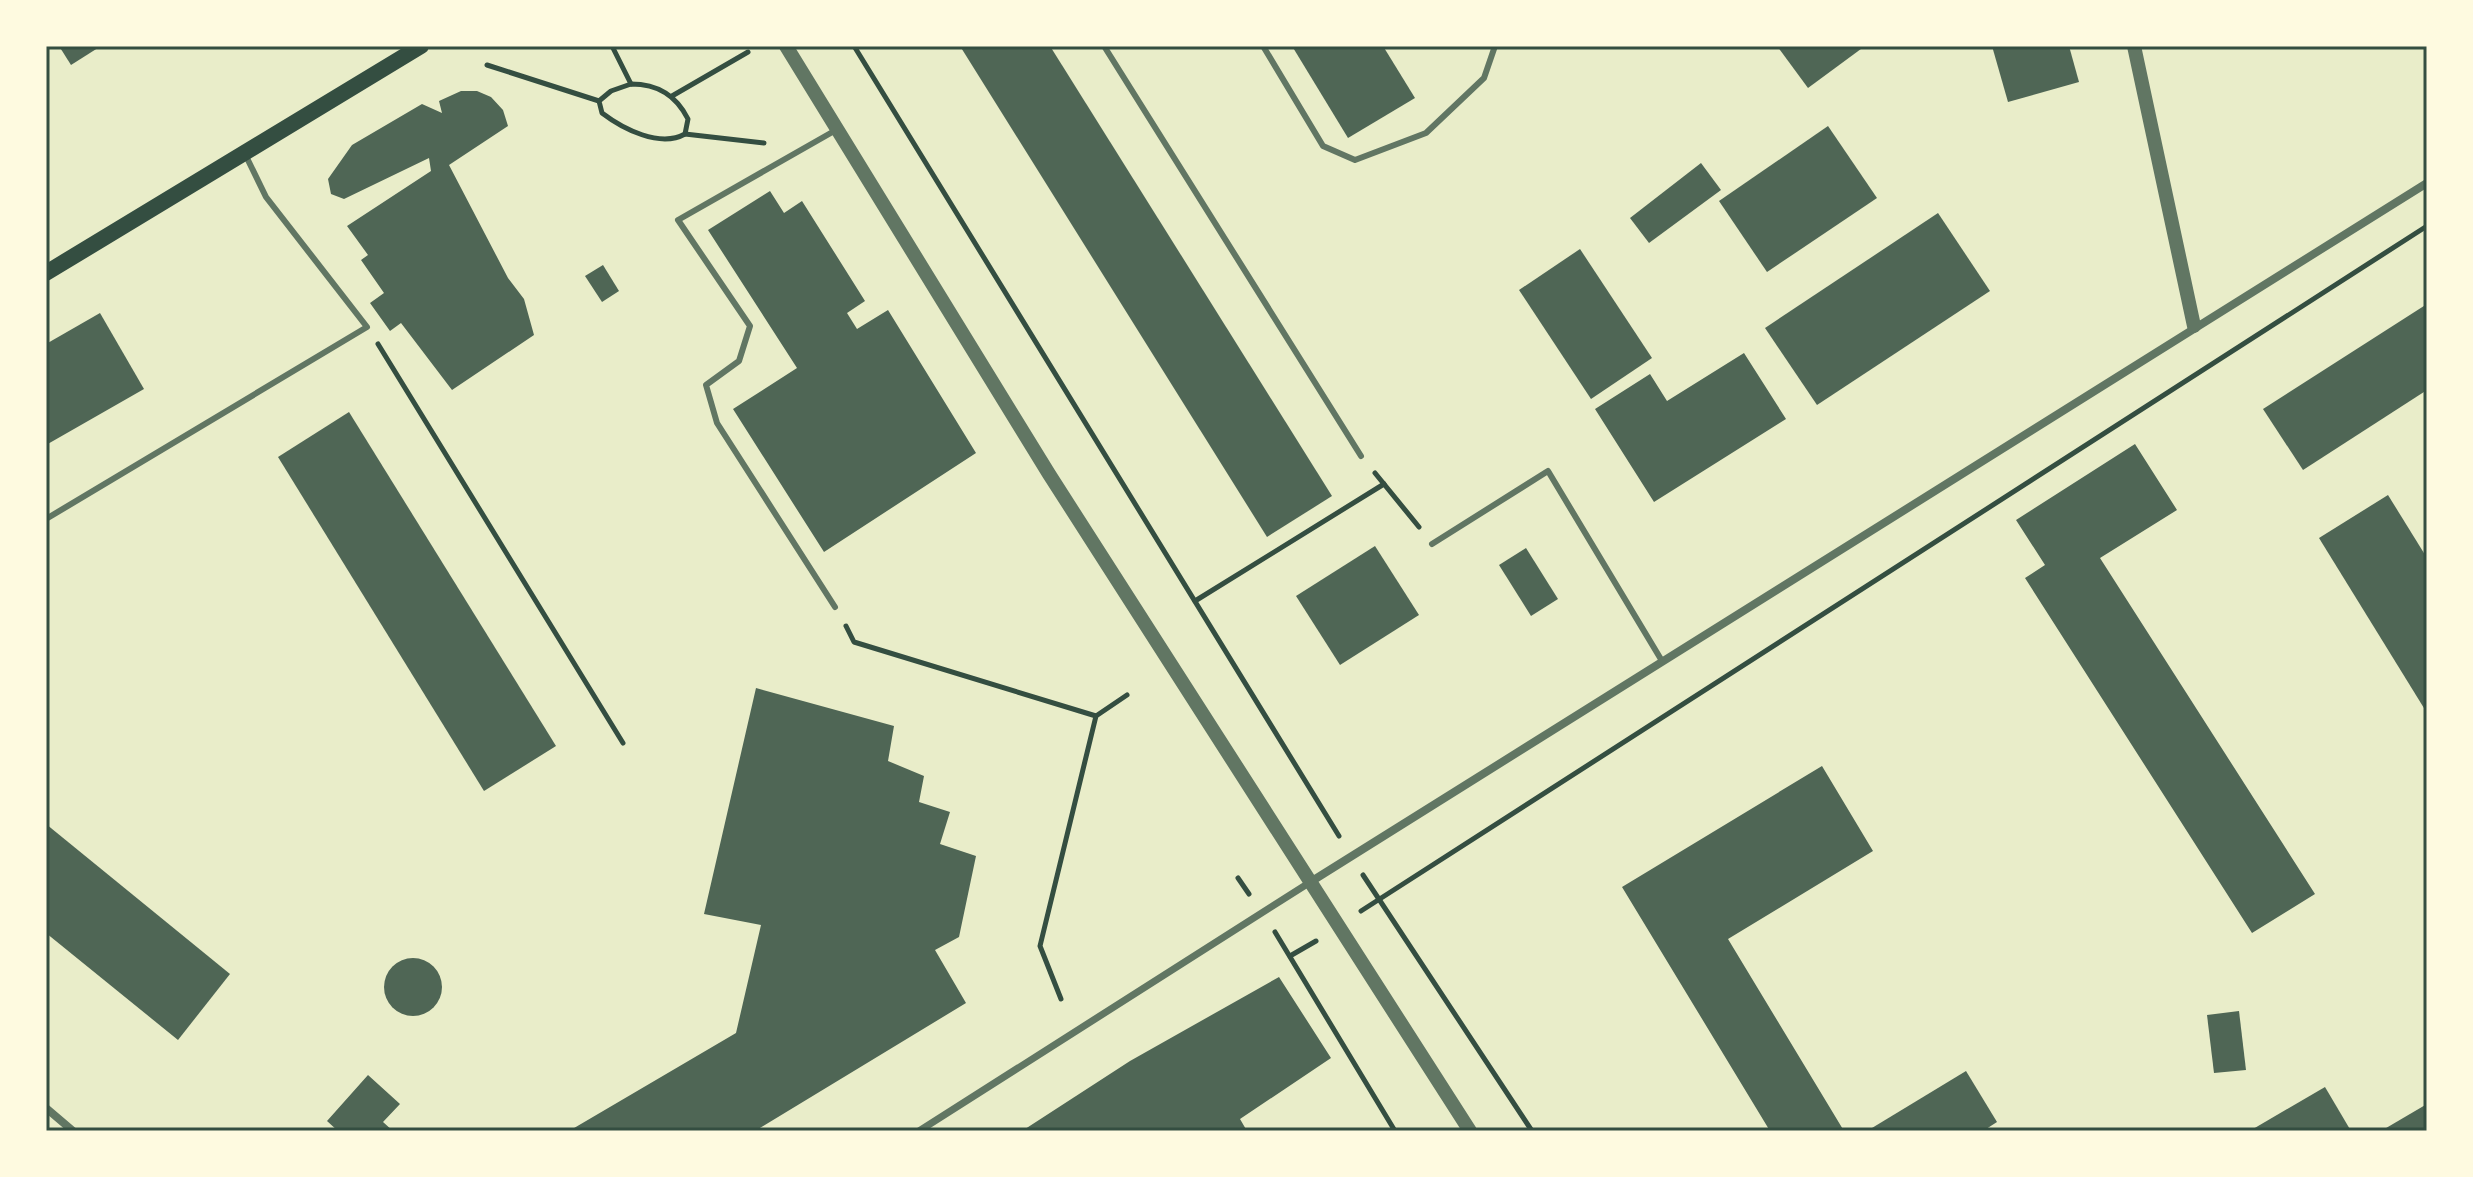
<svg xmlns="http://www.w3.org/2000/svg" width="2473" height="1177" font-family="Mulish,sans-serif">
  <rect width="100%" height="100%" fill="#e9edc9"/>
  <g fill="#4f6655">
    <path d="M59 46H101L71 65Z"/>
    <path d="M960 46H1050L1332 496 1267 537Z"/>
    <path d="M1292 46H1383L1415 98 1348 138Z"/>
    <path d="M1777 46H1865L1808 88Z"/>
    <path d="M1992 46H2069L2079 82 2008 102Z"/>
    <path d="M461 91H477L491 97 503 110 508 126 449 165 508 278 524 299 534 335 452 390 401 323 390 331 370 303 384 293 361 260 368 255 347 226 431 171 429 158 344 199 331 194 328 179 352 145 422 104 442 113 439 101Z"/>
    <path d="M1828 126 1877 198 1767 272 1719 201Z"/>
    <path d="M1701 163 1721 190 1649 243 1630 218Z"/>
    <path d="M770 191 784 213 802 201 865 301 847 313 857 329 888 310 976 453 824 552 733 409 797 368 708 230Z"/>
    <path d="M1938 213 1990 291 1817 405 1765 328Z"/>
    <path d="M1580 249 1652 358 1591 399 1519 290Z"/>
    <path d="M603 265 619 291 602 302 585 276Z"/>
    <path d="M2427 304V390L2303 470 2263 409Z"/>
    <path d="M100 313 144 389 46 445V344Z"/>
    <path d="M1744 353 1786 419 1654 502 1595 409 1650 374 1667 401Z"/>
    <path d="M349 412 556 746 484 791 278 457Z"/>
    <path d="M2135 444 2177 510 2100 558 2315 894 2252 933 2025 578 2045 565 2016 520Z"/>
    <path d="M2388 495 2427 558V713L2319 538Z"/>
    <path d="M1375 546 1419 615 1340 665 1296 596Z"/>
    <path d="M1526 548 1558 599 1531 616 1499 565Z"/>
    <path d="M756 688 894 726 888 761 924 776 919 802 950 812 940 844 976 856 959 937 935 950 966 1003 755 1131H569L736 1033 761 925 704 914Z"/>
    <path d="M1822 766 1873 851 1728 939 1844 1131H1770L1622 887Z"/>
    <path d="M46 824 230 974 178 1040 46 933Z"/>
    <circle cx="413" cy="987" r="29"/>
    <path d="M1279 977 1331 1058 1240 1119 1247 1131H1022L1130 1061Z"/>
    <path d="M2239 1011 2246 1070 2214 1073 2207 1015Z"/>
    <path d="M1966 1071 1997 1122 1983 1131H1867Z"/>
    <path d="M368 1075 400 1104 383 1122 393 1131H338L327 1121Z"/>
    <path d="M2325 1087 2351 1131H2254L2253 1129Z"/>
    <path d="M2427 1104V1131H2381Z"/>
  </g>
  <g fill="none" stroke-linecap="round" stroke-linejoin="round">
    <g stroke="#344e41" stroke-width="5">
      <path d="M612 46 631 84"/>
      <path d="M854 46 1339 836"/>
      <path d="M487 65 599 101"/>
      <path d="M631 84C658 84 676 95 688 119L685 134C660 148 623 129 602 113L599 101 611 91Z"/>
      <path d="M672 96 748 52"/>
      <path d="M685 134 764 143"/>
      <path d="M378 344 623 743"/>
      <path d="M1375 473 1419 527"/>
      <path d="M1195 601 1384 484"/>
      <path d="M846 626 854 642 1096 716"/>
      <path d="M1363 875 1532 1131"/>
      <path d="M1238 878 1249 894"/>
      <path d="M1361 911 2427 226"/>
      <path d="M1275 932 1395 1131"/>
      <path d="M1290 956 1316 941"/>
      <path d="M1061 999 1040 946 1096 716 1127 695"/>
    </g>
    <g stroke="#617663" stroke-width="6">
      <path d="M1104 46 1361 456"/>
      <path d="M1263 46 1323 146 1355 160 1426 133 1484 78 1495 46"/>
      <path d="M46 519 367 327 266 197 246 156"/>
      <path d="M1432 544 1548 471 1662 661"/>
      <path d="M835 607 717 423 706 385 739 361 750 326 678 220 836 130"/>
    </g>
    <path stroke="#617663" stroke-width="7" d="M919 1131 1312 881"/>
    <g stroke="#617663" stroke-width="8">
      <path d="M1312 881 2427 183"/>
      <path d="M46 1108 73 1131"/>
    </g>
    <g stroke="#617663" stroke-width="14">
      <path d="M786 46 1049 474 1470 1131"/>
      <path d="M2134 46 2194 326"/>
    </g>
    <path stroke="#344e41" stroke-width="16" d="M46 273 421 46"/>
  </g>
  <rect width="2473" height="1177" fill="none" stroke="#fefae0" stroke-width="96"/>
  <rect x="48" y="48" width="2377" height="1081" fill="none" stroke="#344e41" stroke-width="3"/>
</svg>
